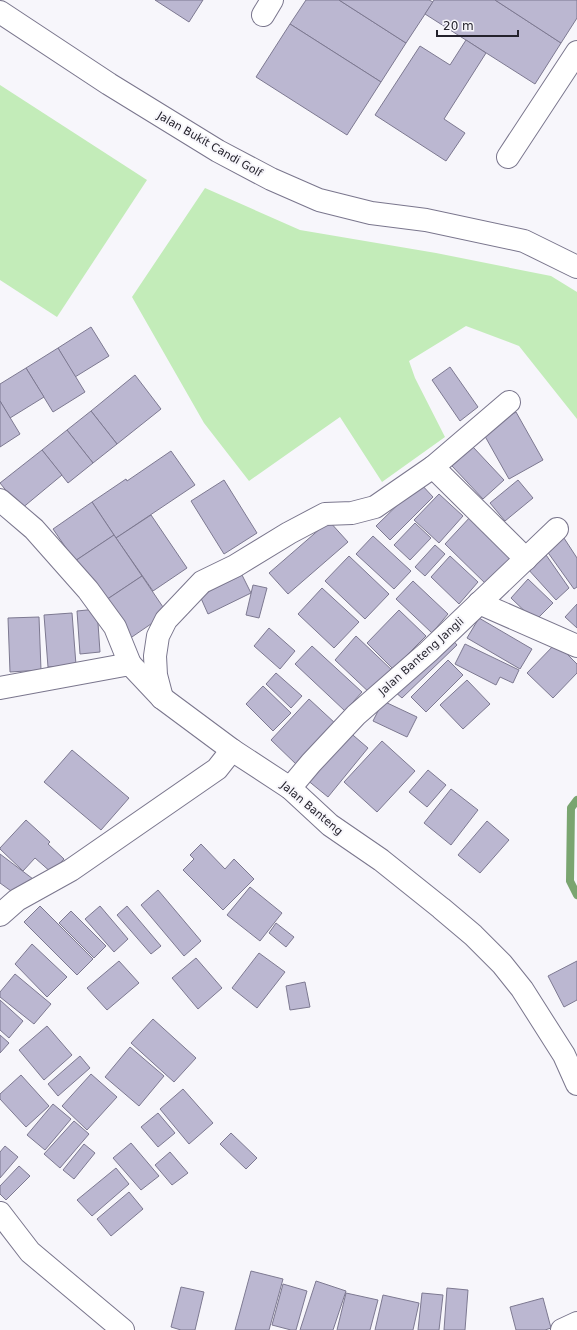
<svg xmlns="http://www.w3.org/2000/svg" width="577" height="1330" font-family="'DejaVu Sans',sans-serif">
  <rect width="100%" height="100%" fill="#f7f6fb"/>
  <g fill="#c3ecb9">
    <path d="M0 85 147 180 57 317 0 280Z"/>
    <path d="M205 188 300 230 436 253 551 276 577 292V419L519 346 466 326 409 361 415 378 445 437 382 482 340 417 249 481 204 423 132 297Z"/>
  </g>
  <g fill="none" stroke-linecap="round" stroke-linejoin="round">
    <path stroke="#7aa570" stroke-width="8" d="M577 800 571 808 570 881 577 895"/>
  </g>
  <g fill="#bbb7d1" stroke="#7d7991">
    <path d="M155 0H203L189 22Z"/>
    <path d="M306 0H339L406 43 381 82 290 24Z"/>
    <path d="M339 0H429L433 2 406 43Z"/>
    <path d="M434 0H495L561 43 535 84 425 14Z"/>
    <path d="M495 0H577V18L561 43Z"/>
    <path d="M290 24 381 82 347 135 256 77Z"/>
    <path d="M466 40 486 53 444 119 465 133 446 161 375 115 420 46 450 65Z"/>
    <path d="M91 327 109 356 75 377 58 348Z"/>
    <path d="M58 348 85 392 53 412 26 368Z"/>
    <path d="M450 367 478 407 460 421 432 380Z"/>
    <path d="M26 368 44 397 10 418 0 401V384Z"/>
    <path d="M135 375 161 409 117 444 91 411Z"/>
    <path d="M0 401 20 434 0 447Z"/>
    <path d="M91 411 117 444 93 463 67 430Z"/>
    <path d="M516 412 543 460 509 479 482 431Z"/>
    <path d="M67 430 93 463 68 483 42 450Z"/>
    <path d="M473 447 504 480 483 499 452 466Z"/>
    <path d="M42 450 62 475 21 509 0 483Z"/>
    <path d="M171 451 195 485 116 538 92 502 126 479 127 481Z"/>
    <path d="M224 480 257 533 224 554 191 501Z"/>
    <path d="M518 480 533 498 505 521 490 503Z"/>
    <path d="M420 483 433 497 390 540 376 526Z"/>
    <path d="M439 494 463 516 439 543 414 520Z"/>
    <path d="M92 502 114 535 75 561 53 529Z"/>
    <path d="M151 515 187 568 153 591 116 538Z"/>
    <path d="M472 515 515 558 489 587 445 544Z"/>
    <path d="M329 521 348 542 288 594 269 573Z"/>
    <path d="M415 523 431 538 410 560 394 545Z"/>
    <path d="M114 535 142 576 103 602 75 561Z"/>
    <path d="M562 535 577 558V587L574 589 544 547Z"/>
    <path d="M373 536 411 571 394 589 356 554Z"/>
    <path d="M435 545 445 554 425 576 415 567Z"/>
    <path d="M544 552 569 588 556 600 527 568Z"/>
    <path d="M349 556 389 594 365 619 325 581Z"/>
    <path d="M450 556 478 582 459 604 431 577Z"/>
    <path d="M242 575 251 593 208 614 200 596Z"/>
    <path d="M142 576 167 613 129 639 103 602Z"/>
    <path d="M528 579 553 603 535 621 511 598Z"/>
    <path d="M413 581 448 614 432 633 396 599Z"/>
    <path d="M253 585 267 588 259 618 246 615Z"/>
    <path d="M322 588 359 622 334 648 298 614Z"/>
    <path d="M577 604V628L565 617Z"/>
    <path d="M97 609 100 652 80 654 77 611Z"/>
    <path d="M399 610 426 636 393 669 367 643Z"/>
    <path d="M72 613 76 665 48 667 44 615Z"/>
    <path d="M39 617 41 670 10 672 8 618Z"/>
    <path d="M479 618 532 649 520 669 467 638Z"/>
    <path d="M269 628 295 651 280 669 254 646Z"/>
    <path d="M356 636 395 673 373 696 335 660Z"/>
    <path d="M450 637 457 645 402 698 394 691Z"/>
    <path d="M556 643 577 664V673L553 698 527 673Z"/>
    <path d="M465 644 519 670 513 683 500 677 496 685 455 664Z"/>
    <path d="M312 646 362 692 345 711 295 664Z"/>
    <path d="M448 660 463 675 426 712 411 697Z"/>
    <path d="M276 673 302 696 291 708 266 684Z"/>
    <path d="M467 680 490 704 463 729 440 705Z"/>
    <path d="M263 686 291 713 273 731 246 704Z"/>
    <path d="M309 699 336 724 297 765 271 740Z"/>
    <path d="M383 701 417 717 407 737 373 721Z"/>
    <path d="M347 730 368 748 328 797 306 779Z"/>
    <path d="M382 741 415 771 377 812 344 782Z"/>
    <path d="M72 750 129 798 101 830 44 782Z"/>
    <path d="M428 770 446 785 427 807 409 792Z"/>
    <path d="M451 789 478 810 451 845 424 823Z"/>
    <path d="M26 820 50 842 48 844 64 859 52 873 35 858 23 871 0 849V848Z"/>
    <path d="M487 821 509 840 480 873 458 855Z"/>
    <path d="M201 844 225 869 234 859 254 879 223 910 183 870 194 859 190 855Z"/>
    <path d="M0 854 33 879 18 896 0 883Z"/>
    <path d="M250 887 282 913 260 941 227 915Z"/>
    <path d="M158 890 201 941 184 956 141 905Z"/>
    <path d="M40 906 93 959 77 975 24 922Z"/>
    <path d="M100 906 128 939 114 952 85 919Z"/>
    <path d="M127 906 161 946 151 954 117 915Z"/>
    <path d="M71 911 106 946 94 958 59 923Z"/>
    <path d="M276 923 294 937 286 947 269 933Z"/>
    <path d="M32 944 67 977 47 997 15 964Z"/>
    <path d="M259 953 285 972 257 1008 232 988Z"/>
    <path d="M196 958 222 988 198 1009 172 978Z"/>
    <path d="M119 961 139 983 107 1010 87 988Z"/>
    <path d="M577 961V1000L564 1007 548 976Z"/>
    <path d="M15 974 51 1004 34 1024 0 997V992Z"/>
    <path d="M305 982 310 1007 290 1010 286 986Z"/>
    <path d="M0 1000 23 1021 9 1038 0 1030Z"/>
    <path d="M153 1019 196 1058 174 1082 131 1043Z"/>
    <path d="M47 1026 72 1055 44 1080 19 1050Z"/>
    <path d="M0 1035 9 1043 0 1053Z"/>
    <path d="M130 1047 164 1076 139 1106 105 1077Z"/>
    <path d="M80 1056 90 1068 58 1096 48 1084Z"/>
    <path d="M91 1074 117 1097 87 1130 62 1106Z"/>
    <path d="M21 1075 49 1106 26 1127 0 1099V1094Z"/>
    <path d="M183 1089 213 1123 189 1144 160 1109Z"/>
    <path d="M53 1104 71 1119 45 1150 27 1135Z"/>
    <path d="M158 1113 175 1133 158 1147 141 1127Z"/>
    <path d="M74 1121 89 1134 60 1168 44 1154Z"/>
    <path d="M231 1133 257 1158 246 1169 220 1144Z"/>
    <path d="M131 1143 159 1176 141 1190 113 1158Z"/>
    <path d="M84 1144 95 1153 74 1179 63 1170Z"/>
    <path d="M5 1146 18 1157 0 1178V1152Z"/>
    <path d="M170 1152 188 1173 172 1185 155 1165Z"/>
    <path d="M19 1166 30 1176 6 1200 0 1194V1186Z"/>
    <path d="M116 1168 129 1184 92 1216 77 1200Z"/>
    <path d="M129 1192 143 1209 111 1236 97 1219Z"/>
    <path d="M251 1271 283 1279 269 1330H235Z"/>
    <path d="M316 1281 346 1291 333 1330H300Z"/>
    <path d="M283 1284 307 1291 296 1330H291L272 1325Z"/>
    <path d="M181 1287 204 1292 195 1330H181L171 1327Z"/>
    <path d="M447 1288 468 1290 465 1330H444Z"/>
    <path d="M346 1293 378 1300 370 1330H337Z"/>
    <path d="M422 1293 443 1295 439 1330H418Z"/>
    <path d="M383 1295 419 1303 413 1330H375Z"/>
    <path d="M543 1298 551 1328 545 1330H516L510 1307Z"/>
  </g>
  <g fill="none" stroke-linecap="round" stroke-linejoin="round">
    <defs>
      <g id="minor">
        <path d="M0 12 109 84 218 151 271 179 319 200 371 213 426 220 524 241 577 267"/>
        <path d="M263 15 272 0"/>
        <path d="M508 157 577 52"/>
        <path d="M433 467 509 402"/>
        <path d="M0 500 34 529 88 590 115 627 130 664"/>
        <path d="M479 603 577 646"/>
        <path d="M0 688 130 664 162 698 232 750 290 788 330 825 381 860 441 908 473 935 502 964 522 989 564 1055 577 1084"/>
        <path d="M162 698 156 675 155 656 158 636 166 620 202 582 235 566 289 533 325 514 352 513 375 507 433 467 526 559"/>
        <path d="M290 788 311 763 356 715 428 652 557 529"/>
        <path d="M0 915 17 900 71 870 217 769 232 750"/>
        <path d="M0 1213 30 1252 123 1330"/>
        <path d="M562 1330 577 1323"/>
      </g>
    </defs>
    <use href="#minor" stroke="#7a768d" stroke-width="24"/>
    <use href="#minor" stroke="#fff" stroke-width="22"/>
  </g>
  <g text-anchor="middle" stroke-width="4" stroke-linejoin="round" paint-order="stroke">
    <g font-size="11" fill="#24222c" stroke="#f7f6fb">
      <text transform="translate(210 144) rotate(30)" y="4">Jalan Bukit Candi Golf</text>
      <text transform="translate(421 656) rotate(-42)" y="4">Jalan Banteng Jangli</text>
      <text transform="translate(312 808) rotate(40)" y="4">Jalan Banteng</text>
    </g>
  </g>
  <path d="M437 30v6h81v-6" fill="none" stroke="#24222c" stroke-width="2"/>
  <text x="443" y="30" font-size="12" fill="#24222c" stroke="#f7f6fb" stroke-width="3" paint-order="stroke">20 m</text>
</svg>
